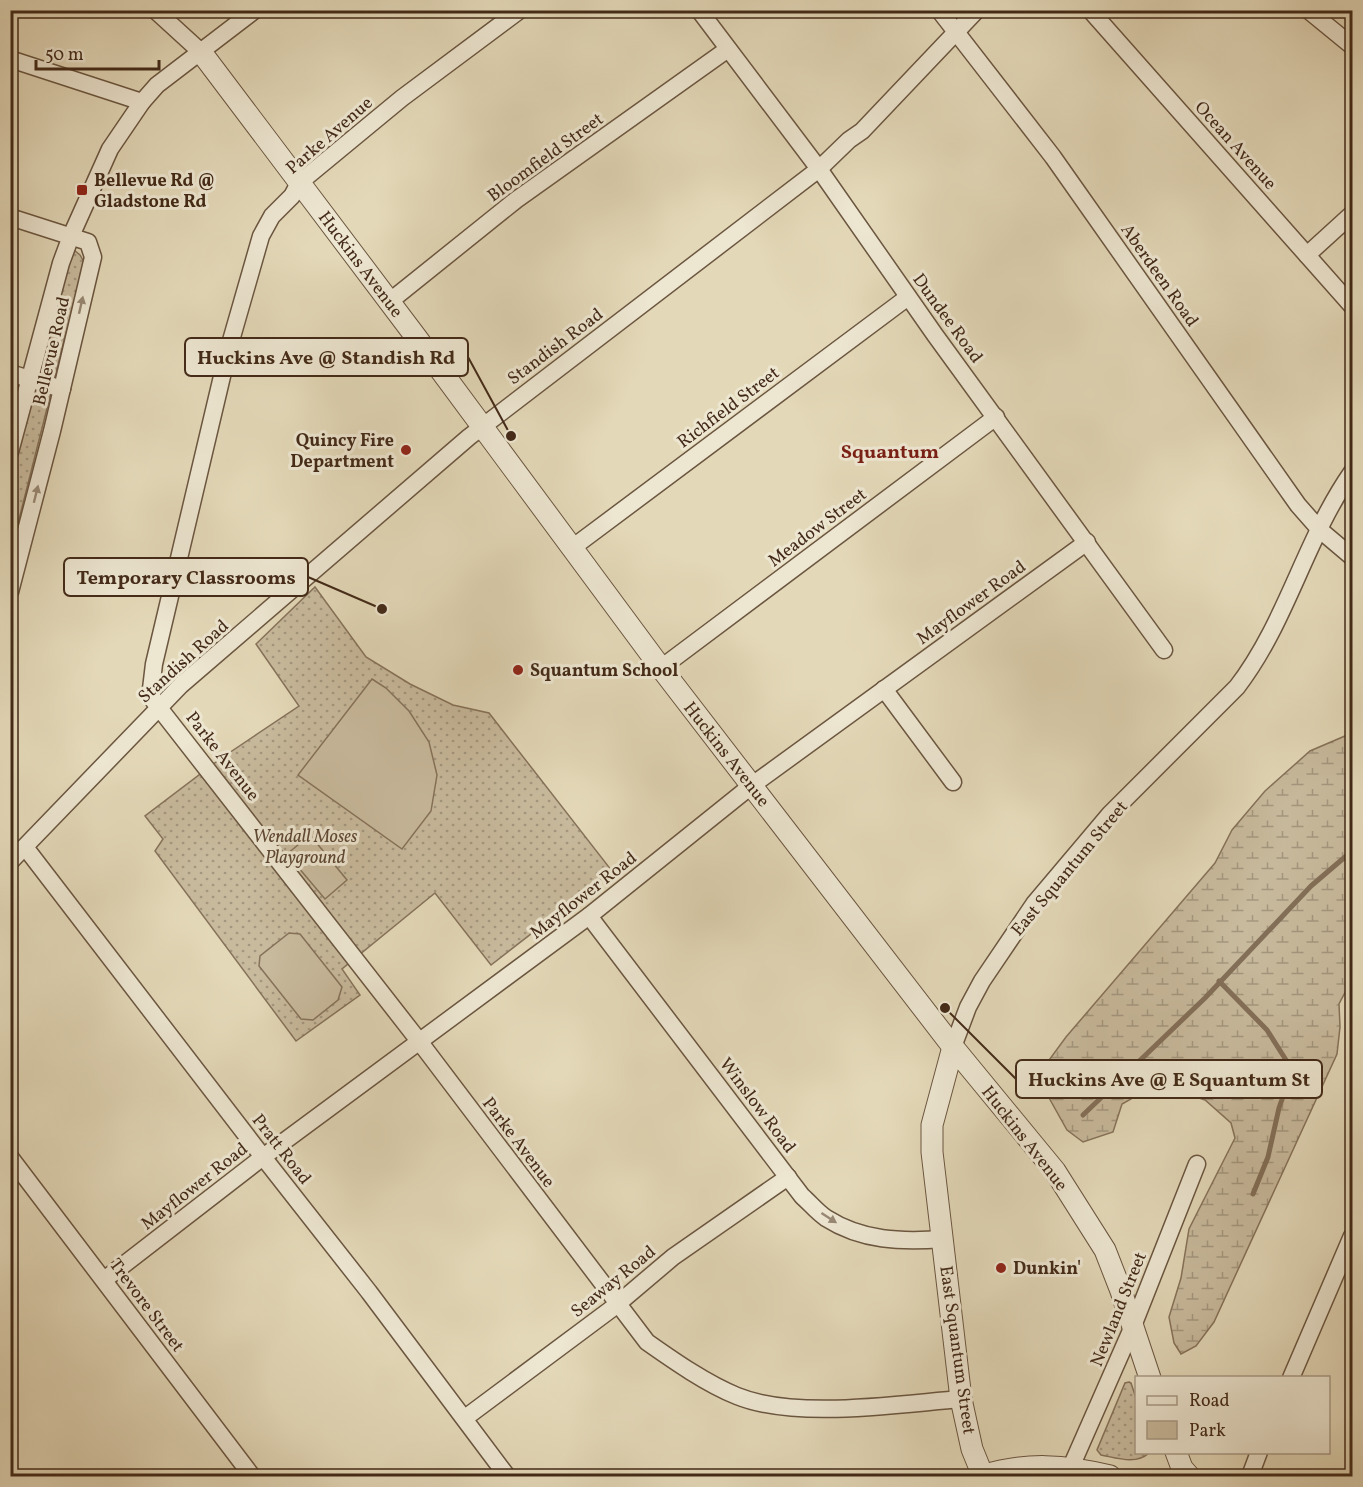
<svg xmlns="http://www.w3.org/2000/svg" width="1363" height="1487" font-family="Vollkorn,serif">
  <defs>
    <pattern id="green-dots" width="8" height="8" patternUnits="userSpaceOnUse" patternTransform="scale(1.5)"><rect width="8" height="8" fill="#c8ba9d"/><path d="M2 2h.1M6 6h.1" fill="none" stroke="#a4977f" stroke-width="1.8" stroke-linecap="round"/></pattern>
    <pattern id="wetland-marsh" width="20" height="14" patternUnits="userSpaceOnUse" patternTransform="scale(1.5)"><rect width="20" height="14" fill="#c8ba9d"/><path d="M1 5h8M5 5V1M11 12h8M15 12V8" fill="none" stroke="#a4977f"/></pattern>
  </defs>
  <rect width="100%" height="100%" fill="#e3d8b8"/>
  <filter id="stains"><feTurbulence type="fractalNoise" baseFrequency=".00333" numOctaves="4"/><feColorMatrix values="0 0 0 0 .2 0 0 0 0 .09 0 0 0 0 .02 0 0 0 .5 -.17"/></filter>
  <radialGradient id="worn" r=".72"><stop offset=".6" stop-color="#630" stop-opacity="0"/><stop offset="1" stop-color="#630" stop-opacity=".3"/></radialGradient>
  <g fill="url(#green-dots)" stroke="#86725a" stroke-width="1.5">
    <path d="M74 250 80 255 84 262 11 551V473L67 253Z"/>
    <path d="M315 587 366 657 410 684 453 705 489 713 612 871 491 965 435 893 342 969 360 995 296 1041 155 851 163 839 145 816 220 759 299 706 256 644Z"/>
    <path d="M1129 1382 1131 1383 1136 1398V1452L1149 1453C1136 1465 1117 1458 1101 1455L1097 1450 1125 1383Z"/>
  </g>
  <path fill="url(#wetland-marsh)" stroke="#86725a" stroke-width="1.5" d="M1352 733V983L1349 985 1339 1004 1340 1027 1337 1054 1214 1322 1196 1346 1181 1354 1174 1343 1169 1317 1181 1278 1189 1229 1235 1138 1231 1123 1205 1100 1157 1084 1122 1104 1113 1132 1083 1142 1067 1130 1048 1096 1044 1067 1066 1037 1215 863 1232 830 1265 791 1310 751Z"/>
  <g fill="#c8ba9d" stroke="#86725a" stroke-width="1.5">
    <path d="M372 679 386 688 409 711 429 742 437 775 431 811 402 849 298 775Z"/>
    <path d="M310 835 347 880 325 899 287 854Z"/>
    <path d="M289 933 300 934 342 987 338 1000 313 1020 301 1019 259 966 260 956Z"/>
  </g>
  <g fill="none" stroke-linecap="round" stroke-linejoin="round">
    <g stroke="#836f58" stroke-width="5">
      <path d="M1219 981 1267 1030 1286 1060 1287 1085 1279 1108 1268 1157 1253 1194"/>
      <path d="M1083 1115 1205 998 1311 886 1352 851"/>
    </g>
    <defs>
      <g id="minor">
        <path d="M155 10 201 52"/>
        <path d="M520 10 402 98 299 183 292 196 272 216 261 236 228 351 154 664 151 689 153 700 419 1041 647 1342C674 1361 707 1384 737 1396 796 1420 898 1404 961 1399"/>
        <path d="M699 10 819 169 935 335 1164 650"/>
        <path d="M939 10 1053 157 1298 505 1320 530 1352 557"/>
        <path d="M1090 10 1352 306"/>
        <path d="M1308 10 1352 46"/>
        <path d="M10 59 142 102"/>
        <path d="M10 217 88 242 93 257 52 431 10 592"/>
        <path d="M1307 255 1352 214"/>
        <path d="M389 302 516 200 728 49"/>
        <path d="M10 373 62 389"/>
        <path d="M10 452 61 263 71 236 110 149 142 102 157 85 255 10"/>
        <path d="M572 548 908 297"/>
        <path d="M661 668 996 417"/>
        <path d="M884 689 953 782"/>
        <path d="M25 847 263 1157 369 1292 507 1476"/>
        <path d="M10 862 181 685 469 437 819 169 849 140 862 131 977 10"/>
        <path d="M589 916 802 1196C810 1203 817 1212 826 1218 862 1241 901 1242 943 1239"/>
        <path d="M953 1047 968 1007 982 981 1034 904 1110 814 1237 687C1287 622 1305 539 1352 472"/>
        <path d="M10 1157 252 1476"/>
        <path d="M104 1280 263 1157 589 916 751 786 1087 542"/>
        <path d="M1291 1378 1352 1236"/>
        <path d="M465 1418 614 1307 673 1257 788 1177"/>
        <path d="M1071 1467 1133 1326 1197 1164"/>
        <path d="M1250 1476 1259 1452"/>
      </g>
      <g id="tertiary">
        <path d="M201 52 416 337 661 668 953 1047 1055 1171 1105 1250 1121 1291 1150 1378"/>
        <path d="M953 1047 932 1125V1152L961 1399 972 1449 983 1476"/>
        <path d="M1176 1452 1182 1468 1189 1476"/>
        <path d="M982 1476C1026 1462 1066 1465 1110 1476"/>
      </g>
    </defs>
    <use href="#minor" stroke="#6b5640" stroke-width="19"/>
    <use href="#tertiary" stroke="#6b5640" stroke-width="23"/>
    <use href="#minor" stroke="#ede6d1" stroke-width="16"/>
    <use href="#tertiary" stroke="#ede6d1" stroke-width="21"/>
  </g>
  <defs><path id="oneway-solid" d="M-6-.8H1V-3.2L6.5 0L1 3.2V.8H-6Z" transform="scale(1.5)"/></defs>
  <g fill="#988874">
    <use href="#oneway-solid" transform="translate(81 305) rotate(-77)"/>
    <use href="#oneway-solid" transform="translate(36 494) rotate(-76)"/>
    <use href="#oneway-solid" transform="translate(829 1218) rotate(33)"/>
  </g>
  <g fill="#8f2418" stroke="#ede6d1" stroke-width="2">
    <rect x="76" y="184" width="12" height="12" rx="3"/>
    <circle cx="406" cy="450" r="6"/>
    <circle cx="518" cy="670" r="6"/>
    <circle cx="1001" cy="1268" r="6"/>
  </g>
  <g text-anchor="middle" stroke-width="6" stroke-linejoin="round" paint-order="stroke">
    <g font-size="18" fill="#432a18" stroke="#ede6d1">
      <text transform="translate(329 135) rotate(-41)" y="6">Parke Avenue</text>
      <text transform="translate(1236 145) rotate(48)" y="6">Ocean Avenue</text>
      <text transform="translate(545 157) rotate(-36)" y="6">Bloomfield Street</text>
      <text transform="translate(361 264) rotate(53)" y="6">Huckins Avenue</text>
      <text transform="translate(1160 275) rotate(55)" y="6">Aberdeen Road</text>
      <text transform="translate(948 318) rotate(54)" y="6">Dundee Road</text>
      <text transform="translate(555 346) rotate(-37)" y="6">Standish Road</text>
      <text transform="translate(51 351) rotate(-77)" y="6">Bellevue Road</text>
      <text transform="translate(728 407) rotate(-37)" y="6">Richfield Street</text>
      <text transform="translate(817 527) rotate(-37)" y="6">Meadow Street</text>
      <text transform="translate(971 602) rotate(-36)" y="6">Mayflower Road</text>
      <text transform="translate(183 661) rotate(-42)" y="6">Standish Road</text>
      <text transform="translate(727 754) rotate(52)" y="6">Huckins Avenue</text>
      <text transform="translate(223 756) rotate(52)" y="6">Parke Avenue</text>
      <text transform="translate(1069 868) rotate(-50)" y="6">East Squantum Street</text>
      <text transform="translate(583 895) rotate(-38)" y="6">Mayflower Road</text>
      <text transform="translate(758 1105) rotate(53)" y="6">Winslow Road</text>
      <text transform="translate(1025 1138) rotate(52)" y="6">Huckins Avenue</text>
      <text transform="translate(519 1142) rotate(53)" y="6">Parke Avenue</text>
      <text transform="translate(282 1149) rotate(52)" y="6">Pratt Road</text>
      <text transform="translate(194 1186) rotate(-38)" y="6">Mayflower Road</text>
      <text transform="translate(613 1281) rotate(-39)" y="6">Seaway Road</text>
      <text transform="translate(147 1305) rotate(53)" y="6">Trevore Street</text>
      <text transform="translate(1118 1309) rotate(-68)" y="6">Newland Street</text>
      <text transform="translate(958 1350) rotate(82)" y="6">East Squantum Street</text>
    </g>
    <g font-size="18" font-weight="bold" fill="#432a18" stroke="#ede6d1" text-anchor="start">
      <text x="94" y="186">Bellevue Rd @<tspan x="94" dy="21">Gladstone Rd</tspan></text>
      <text x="394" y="446" text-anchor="end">Quincy Fire<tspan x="394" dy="21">Department</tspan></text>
      <text x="530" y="676">Squantum School</text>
      <text x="1013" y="1274">Dunkin'</text>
    </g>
    <g font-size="18" font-style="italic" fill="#5e4733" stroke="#ede6d1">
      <text x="305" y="842">Wendall Moses<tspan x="305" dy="21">Playground</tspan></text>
    </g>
    <g font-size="20" font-weight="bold" fill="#7a1f14" stroke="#ede6d1">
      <text x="890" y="458">Squantum</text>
    </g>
  </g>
  <path fill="none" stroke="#432a18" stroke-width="2" d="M511 436L468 357M382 609L308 577M945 1008L1016 1079"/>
  <g fill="#432a18" stroke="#ede6d1" stroke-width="2">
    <circle cx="511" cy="436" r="6"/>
    <circle cx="382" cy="609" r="6"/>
    <circle cx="945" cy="1008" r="6"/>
  </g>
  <g fill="#ede6d1" stroke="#432a18" stroke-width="2">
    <rect x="185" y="338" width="283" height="38" rx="6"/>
    <rect x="64" y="558" width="244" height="38" rx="6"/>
    <rect x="1016" y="1060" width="306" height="38" rx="6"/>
  </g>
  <g font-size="20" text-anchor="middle" font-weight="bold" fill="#432a18">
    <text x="326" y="364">Huckins Ave @ Standish Rd</text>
    <text x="186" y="584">Temporary Classrooms</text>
    <text x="1169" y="1086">Huckins Ave @ E Squantum St</text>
  </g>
  <rect width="1363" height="1487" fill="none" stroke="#e3d8b8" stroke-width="36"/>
  <rect x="12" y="12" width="1339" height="1463" fill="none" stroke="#432a18" stroke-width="3"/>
  <rect x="18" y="18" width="1327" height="1451" fill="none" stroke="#432a18" stroke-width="1.5"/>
  <rect x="1135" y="1376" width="195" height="78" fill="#ede6d1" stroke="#a99b87" stroke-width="1.5"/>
  <rect x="1147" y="1396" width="30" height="9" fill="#ede6d1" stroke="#a99b87" stroke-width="1.5"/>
  <text x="1189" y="1406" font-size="18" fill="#432a18">Road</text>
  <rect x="1147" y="1421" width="30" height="18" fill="#c8ba9d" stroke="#a99b87" stroke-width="1.5"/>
  <text x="1189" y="1436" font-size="18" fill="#432a18">Park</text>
  <path d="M36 60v9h123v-9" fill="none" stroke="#432a18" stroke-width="3"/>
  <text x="45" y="60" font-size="18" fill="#432a18" stroke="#ede6d1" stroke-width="4.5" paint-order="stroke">50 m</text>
  <rect width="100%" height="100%" filter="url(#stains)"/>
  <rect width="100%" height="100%" fill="url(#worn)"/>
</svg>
